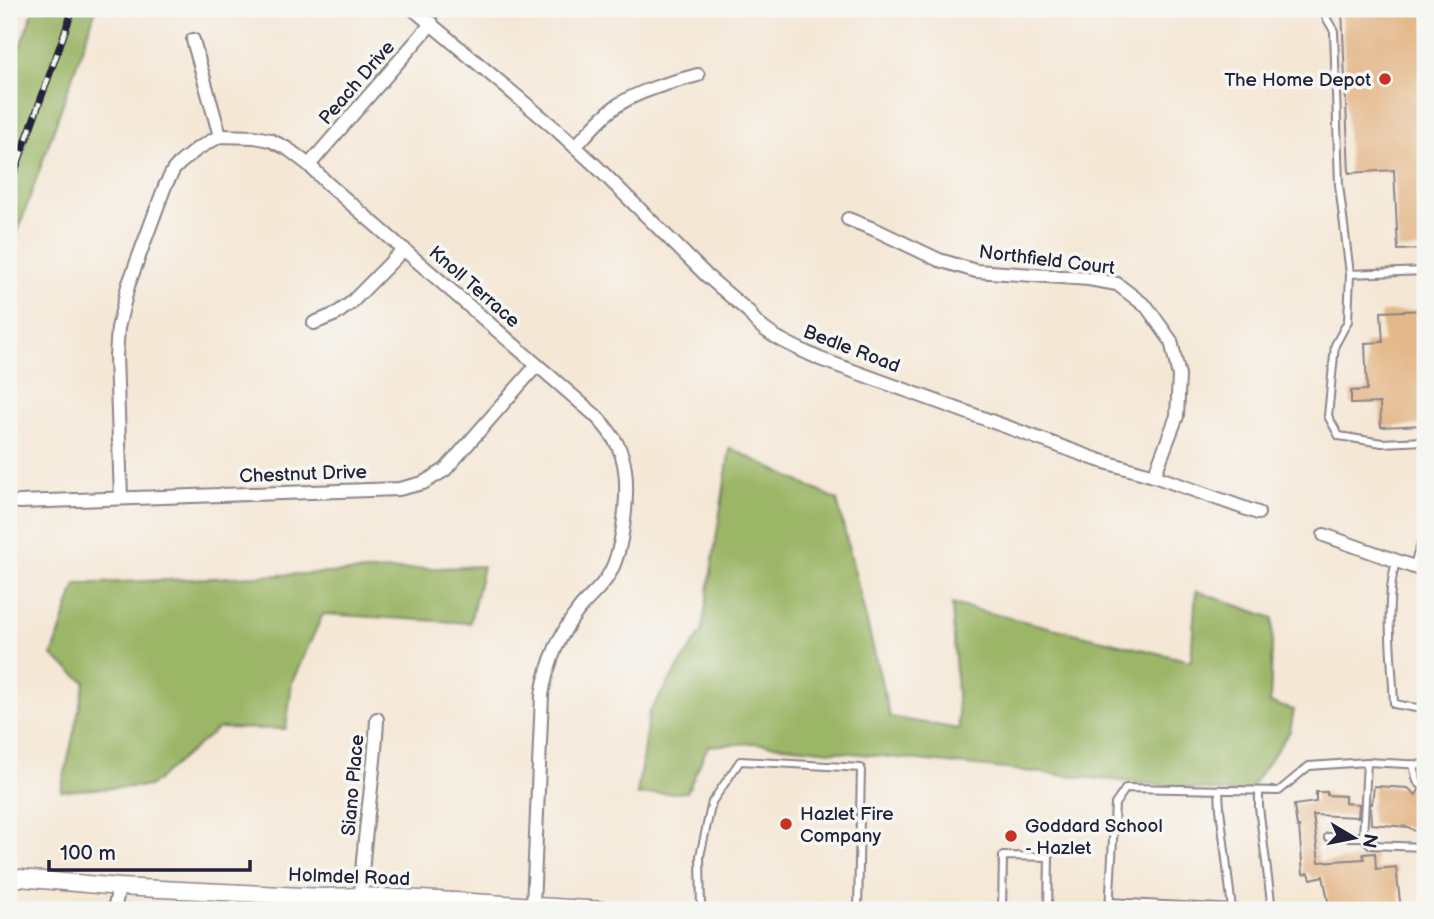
<svg xmlns="http://www.w3.org/2000/svg" width="1434" height="919" font-family="'Balsamiq Sans',sans-serif">
  <rect width="100%" height="100%" fill="#f6f6f2"/>
  <filter id="ink" filterUnits="userSpaceOnUse"><feTurbulence type="fractalNoise" baseFrequency=".0143" numOctaves="2"/><feDisplacementMap in="SourceGraphic" scale="14" xChannelSelector="R" yChannelSelector="G"/><feConvolveMatrix kernelMatrix="1 2 1 2 8 2 1 2 1" color-interpolation-filters="sRGB"/></filter>
  <filter id="wash" filterUnits="userSpaceOnUse"><feTurbulence type="fractalNoise" baseFrequency=".00686" numOctaves="4" result="noise"/><feDisplacementMap in="SourceGraphic" scale="28" xChannelSelector="R" yChannelSelector="G"/><feGaussianBlur stdDeviation="1.57" result="paint"/><feColorMatrix in="noise" values="0 0 0 0 0 0 0 0 0 0 0 0 0 0 0 0 0 1.4 0 .05"/><feComposite in="paint" operator="in"/></filter>
  <g filter="url(#wash)">
    <rect width="100%" height="100%" fill="#f5e7d5"/>
    <g fill="#9cb667" stroke="#5f6c51" stroke-width="2">
      <path d="M34 9H96L9 257V76Z"/>
      <path d="M730 448 837 500 890 717 959 729 952 604 1191 661 1196 591 1273 618 1270 703 1294 710 1290 731 1246 794 754 743 708 746 687 792 637 795 649 713 702 631Z"/>
      <path d="M483 566 470 623 323 614 292 682 286 729 218 728 150 786 61 791 85 682 52 656 76 584Z"/>
    </g>
    <g id="blocks">
      <g fill="#e4b88a">
        <path d="M1342 9H1425V249L1398 250 1394 170 1349 173Z"/>
        <path d="M1425 310V425L1381 427 1380 403 1351 404V391L1367 390 1365 343 1383 342 1381 312Z"/>
        <path d="M1374 786 1408 788 1416 795 1419 790 1425 789V837L1408 827 1371 824 1370 804H1372Z"/>
        <path d="M1316 792H1327V795L1345 796V803L1359 804 1358 817 1313 815 1319 862 1364 859 1363 854 1375 853 1376 869 1396 867 1401 910H1330L1323 876 1311 879 1309 873 1303 874 1299 827H1297L1294 805 1316 802Z"/>
      </g>
    </g>
  </g>
  <g filter="url(#ink)">
    <use href="#blocks" fill-opacity="0" stroke="#8c8488" stroke-width="2"/>
    <g fill="none" stroke-linecap="round" stroke-linejoin="round">
      <defs>
        <g id="service">
          <path d="M1321 9 1334 31 1339 185 1350 274 1348 321 1335 345 1328 416 1339 436 1382 443 1425 441"/>
          <path d="M1350 274 1425 271"/>
          <path d="M1396 561C1384 606 1392 657 1394 704L1416 708 1425 706"/>
          <path d="M1413 567 1425 533"/>
          <path d="M1413 764 1417 781 1421 785"/>
          <path d="M1219 790 1220 809 1232 909"/>
          <path d="M1259 791V807L1272 910"/>
          <path d="M1328 837H1363L1371 845 1425 847"/>
          <path d="M1363 837 1367 762"/>
          <path d="M1109 902 1254 910"/>
          <path d="M701 910 700 856 712 802 740 761 861 768 858 910"/>
          <path d="M1002 910 1003 856 1049 857 1048 910"/>
          <path d="M1109 910 1115 804 1126 788 1279 791 1309 766 1367 762 1425 765"/>
        </g>
        <g id="minor">
          <path d="M413 9 557 130 596 166 707 276 749 312C760 334 798 348 820 359L1098 460 1154 476 1258 513"/>
          <path d="M193 40 220 136"/>
          <path d="M575 147C588 133 600 118 615 107 637 91 672 82 698 75"/>
          <path d="M309 165 432 23"/>
          <path d="M848 219 876 230 939 260 976 271 1089 279 1117 284 1147 307 1171 341 1179 376 1177 416 1154 476"/>
          <path d="M314 323 336 314 351 303 404 249"/>
          <path d="M121 498 116 356 118 328 128 286 165 186 174 169 180 163 197 149 220 136 255 137 270 140 288 149 309 165 327 183 596 416C607 428 617 440 622 456 631 484 624 551 608 576 601 588 589 597 580 608 560 633 547 664 542 695L533 906"/>
          <path d="M19 502 399 489 423 483 445 470 537 365"/>
          <path d="M1324 535 1425 571"/>
          <path d="M361 896C362 837 375 778 377 719"/>
          <path d="M114 910 119 887"/>
        </g>
        <path id="secondary" d="M9 877 119 887 323 897 361 896 421 899 604 910"/>
      </defs>
      <use href="#service" stroke="#8c8488" stroke-width="10"/>
      <use href="#minor" stroke="#8c8488" stroke-width="16"/>
      <use href="#secondary" stroke="#8c8488" stroke-width="19"/>
      <use href="#service" stroke="#fff" stroke-width="6"/>
      <use href="#minor" stroke="#fff" stroke-width="12"/>
      <use href="#secondary" stroke="#fff" stroke-width="16"/>
      <defs>
        <path id="rail" d="M9 188 73 9"/>
      </defs>
      <use href="#rail" stroke="#22223b" stroke-width="7"/>
      <use href="#rail" stroke="#f6f6f2" stroke-width="4.5" stroke-dasharray="13" stroke-linecap="butt"/>
    </g>
  </g>
  <g fill="#c8321e" stroke="#f6f6f2" stroke-width="2.5">
    <circle cx="1385" cy="79" r="7"/>
    <circle cx="786" cy="824" r="7"/>
    <circle cx="1011" cy="836" r="7"/>
  </g>
  <g text-anchor="middle" stroke-width="7" stroke-linejoin="round" paint-order="stroke">
    <g font-size="19" fill="#22223b" stroke="#f6f6f2" text-anchor="start">
      <text x="1371" y="86" text-anchor="end">The Home Depot</text>
      <text x="800" y="820">Hazlet Fire<tspan x="800" dy="22">Company</tspan></text>
      <text x="1025" y="832">Goddard School<tspan x="1025" dy="22">- Hazlet</tspan></text>
    </g>
    <g font-size="19" fill="#22223b" stroke="#f6f6f2">
      <text transform="translate(356 82) rotate(-49)" y="7">Peach Drive</text>
      <text transform="translate(1047 259) rotate(7)" y="7">Northfield Court</text>
      <text transform="translate(475 286) rotate(41)" y="7">Knoll Terrace</text>
      <text transform="translate(852 348) rotate(21)" y="7">Bedle Road</text>
      <text transform="translate(303 473) rotate(-2)" y="7">Chestnut Drive</text>
      <text transform="translate(352 785) rotate(-85)" y="7">Siano Place</text>
      <text transform="translate(349 876) rotate(2)" y="7">Holmdel Road</text>
    </g>
  </g>
  <rect width="1434" height="919" fill="none" stroke="#f6f6f2" stroke-width="35"/>
  <g transform="translate(1354 838) rotate(100)" stroke="#f6f6f2" stroke-width="5" paint-order="stroke">
  <path d="M0-5L12 26L0 18L-12 26Z" fill="#22223b"/>
  <text y="-10" font-size="19" font-weight="bold" text-anchor="middle" fill="#22223b">N</text>
  </g>
  <path d="M49 860v10h201v-10" fill="none" stroke="#22223b" stroke-width="3.5"/>
  <text x="60" y="860" font-size="21" fill="#22223b" stroke="#f6f6f2" stroke-width="5" paint-order="stroke">100 m</text>
</svg>
